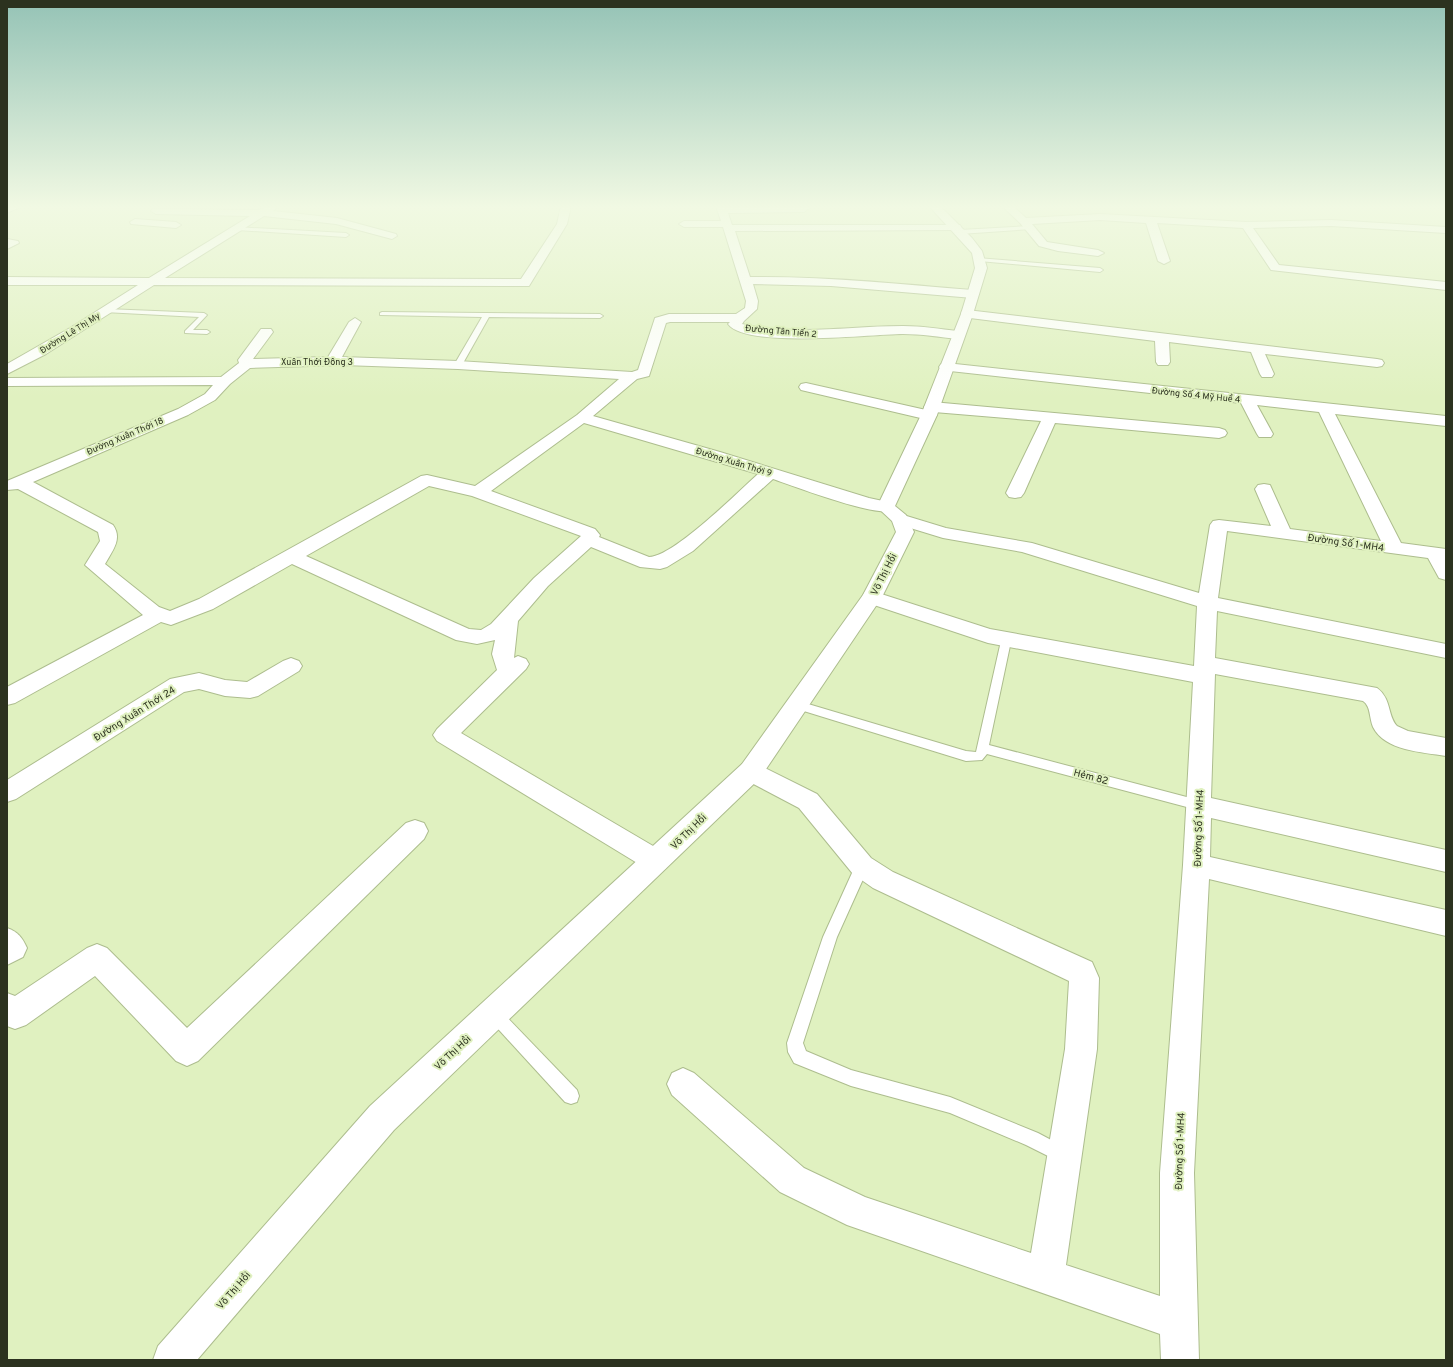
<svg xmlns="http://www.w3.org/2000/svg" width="1453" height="1367" font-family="Overpass,sans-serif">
  <rect width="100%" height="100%" fill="#e0f1c0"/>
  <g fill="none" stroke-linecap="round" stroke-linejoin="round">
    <defs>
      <g id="lane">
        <path d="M1030 226 1032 229 960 234 957 232 960 230Z"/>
        <path d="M235 227 346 233 349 235 346 237 237 230Z"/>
        <path d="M977 258 1100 268 1103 270 1100 272 979 261Z"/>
        <path d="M106 309 204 313 207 315 193 330H207L210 332 207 334 185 333V331L199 317 104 312 103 311Z"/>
        <path d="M382 312 600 314 603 316 600 318 489 317 462 365 458 367 454 365 482 317 380 315V313Z"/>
        <path d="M1006 637 1011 641 989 745 1198 800 1202 801 1204 805 1202 809 1198 810 987 754 982 760 966 761 794 708 792 705 794 702 798 701 966 751 976 752 1001 641Z"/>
        <path d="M862 860 867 862 869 866 837 937 803 1043 806 1051 851 1070 950 1097 1038 1133 1068 1149 1070 1155 1068 1161 1062 1163 1026 1145 950 1113 851 1086 794 1063 788 1052 787 1043 823 937 857 862Z"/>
        <path d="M494 1007 499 1009 577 1090 579 1096 577 1102 571 1104 565 1102 489 1019 486 1014 489 1009Z"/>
      </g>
      <g id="street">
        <path d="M7 206H22L7 213Z"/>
        <path d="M266 206H279L273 211 337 218 396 234 397 236 392 239 336 224 264 216 165 278 521 279 557 224 561 206H571L567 224 529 286 154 285 46 354 7 374V364L70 328 138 285H7V277L149 278 250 216 156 214 151 211 152 209 260 210Z"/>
        <path d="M716 206H812L804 212 728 213 732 225H960L961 227 956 230 735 231 750 277C825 276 899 284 973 290L979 294 973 298 831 286 753 284 758 301 757 309 744 321 742 324C796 336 849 326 903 326 922 326 940 329 958 331L963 332 965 335 963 338 958 339C940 337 921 334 903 334 872 334 746 349 728 324L730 322H670L666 323 649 376 637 379 593 416 720 452 869 498 892 503 895 507 892 511C872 516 796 487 773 479L693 551 667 567 660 569 640 567 591 547 548 586 518 621 514 658 518 656 526 659 529 664 526 669 461 733 665 853 669 861 665 869 656 872 647 869 437 741 433 735 437 729 497 670 492 654 495 640 477 644 456 640 292 564 213 609 171 625 161 622 15 703 7 705V687L143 615 85 565 100 541 98 532 18 489 7 490V481L178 409 205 394 213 385 7 386V378L221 377 239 363 238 360 261 329H271L273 332 253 359 328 357 349 322 355 318 361 322 342 357 458 361 632 372 638 370 655 318 669 314H736L745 308 746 301 723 227H684L679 224 684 221H721ZM343 365 458 369 619 379 577 415 475 486 427 475 421 476 199 599 170 611 159 607 105 564C112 551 123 539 113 525L33 482 188 415 215 400 230 384 250 368ZM584 423 758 474C738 492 673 557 649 557L599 537 600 535 595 529 491 491ZM429 486 472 496 581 536 534 578 491 624 481 630 469 629 306 556Z"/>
        <path d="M1002 206H1013L1026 218 1100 214 1246 222 1331 220 1446 227V233L1331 226 1253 228 1279 265 1446 282V290L1271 270 1243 228 1157 223 1170 261 1164 264 1158 261 1146 223 1100 220 1032 224 1047 242 1098 250 1104 253 1098 256 1058 251 1039 246 1020 223Z"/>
        <path d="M135 219 176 222 181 225 176 228 131 224 130 222Z"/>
        <path d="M7 239 18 241 19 243 7 249Z"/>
        <path d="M967 310 1377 359 1382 360 1384 363 1382 366 1377 367 1265 354 1274 374 1272 377H1262L1260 374 1251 352 1169 342 1170 362 1168 365H1158L1156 362 1155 341 962 317 961 314 962 311Z"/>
        <path d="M946 363 1446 416V426L1335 414 1401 543 1446 549V580L1439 578 1428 558 1227 531 1218 598 1446 644V658L1217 611 1215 658 1377 688C1392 699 1387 715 1397 726L1408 731 1446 738V756C1422 752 1385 751 1373 727 1369 718 1371 706 1363 701L1215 674 1211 798 1446 850V872L1211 818 1210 857 1446 910V936L1209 879 1194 1173 1199 1360H1161L1160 1334 847 1225 780 1192 672 1095 667 1084 672 1073 683 1068 694 1073 804 1168 865 1197 1031 1253 1065 1049 1069 981 873 888 853 874 799 808 742 778 739 771 742 764 751 761 817 794 871 858 893 872 1092 962 1099 978 1097 1049 1066 1265 1160 1296V1173L1183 865 1193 682 988 643 865 602 862 597 865 592 872 591 990 629 1194 666 1197 606 1022 552 943 538 894 523 891 519 894 515 900 514 946 528 1032 543 1199 593 1210 525 1213 521 1219 520 1271 526 1255 489 1258 485 1264 484 1270 485 1290 529 1381 541 1319 412 1257 405 1273 434 1271 437H1259L1257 434 1241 403 941 370 939 367 941 364Z"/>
        <path d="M806 383 926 410 924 407 927 404 932 402 1219 428 1225 430 1227 433 1225 436 1219 438 1055 423 1024 493 1021 497 1015 498 1009 497 1006 493 1041 421 934 412 937 415 934 418 929 420 801 390 799 387 801 384Z"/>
        <path d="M291 658 299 661 302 666 299 671 258 696 250 698 225 696 199 689 184 692 16 799 7 802V780L170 679 199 673 225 680 247 682 283 661Z"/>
        <path d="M415 820 424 823 428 831 424 839 198 1061 187 1066 176 1061 95 976 26 1025 15 1029 7 1026V993L15 996 87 948 97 944 107 948 187 1028 406 823Z"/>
        <path d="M7 928C18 932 22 937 27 948L23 957 7 965Z"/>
      </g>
      <path id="secondary" d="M929 206H940L972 238 982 251 987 268 973 314 937 415 895 506 906 515 914 532 882 597 760 778 394 1130 197 1360H153L158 1346 370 1106 742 764 863 595 896 532 892 521 877 507 921 415 961 314 975 268 972 253Z"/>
    </defs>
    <use href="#lane" stroke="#adbd8e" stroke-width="2"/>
    <use href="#street" stroke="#adbd8e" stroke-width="2"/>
    <use href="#secondary" stroke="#adbd8e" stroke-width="2"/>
    <use href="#lane" fill="#fff" fill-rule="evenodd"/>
    <use href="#street" fill="#fff" fill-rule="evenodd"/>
    <use href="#secondary" fill="#fff" fill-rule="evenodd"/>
  </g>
  <linearGradient id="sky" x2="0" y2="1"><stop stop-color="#95c3b6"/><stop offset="0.52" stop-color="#f1f9e3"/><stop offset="1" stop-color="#f1f9e3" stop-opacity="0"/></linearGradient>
  <rect width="1453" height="398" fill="url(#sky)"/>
  <g text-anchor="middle" stroke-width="4" stroke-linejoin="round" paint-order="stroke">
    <g font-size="9" fill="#2c321f" stroke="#e0f1c0">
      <text transform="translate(781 331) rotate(5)" y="3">Đường Tân Tiến 2</text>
      <text transform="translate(70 333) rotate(-32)" y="3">Đường Lê Thị My</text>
      <text x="317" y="365">Xuân Thới Đông 3</text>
      <text transform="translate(1196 395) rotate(6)" y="3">Đường Số 4 Mỹ Huề 4</text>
      <text transform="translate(125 436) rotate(-23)" y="3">Đường Xuân Thới 18</text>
      <text transform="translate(734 462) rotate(17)" y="3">Đường Xuân Thới 9</text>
    </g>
    <g font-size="10" fill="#2c321f" stroke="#e0f1c0">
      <text transform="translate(1346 542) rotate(8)" y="4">Đường Số 1-MH4</text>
      <text transform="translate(883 574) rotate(-63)" y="4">Võ Thị Hồi</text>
      <text transform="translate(134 713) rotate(-32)" y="4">Đường Xuân Thới 24</text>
      <text transform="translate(1091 776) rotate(15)" y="4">Hẻm 82</text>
      <text transform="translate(1198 828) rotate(-88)" y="4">Đường Số 1-MH4</text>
      <text transform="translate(688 831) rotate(-44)" y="4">Võ Thị Hồi</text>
      <text transform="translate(452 1052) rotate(-43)" y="4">Võ Thị Hồi</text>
      <text transform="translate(1179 1151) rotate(-88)" y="4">Đường Số 1-MH4</text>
      <text transform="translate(233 1290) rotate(-49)" y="4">Võ Thị Hồi</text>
    </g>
  </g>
  <rect width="1453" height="1367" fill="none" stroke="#2c321f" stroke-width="16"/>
</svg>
